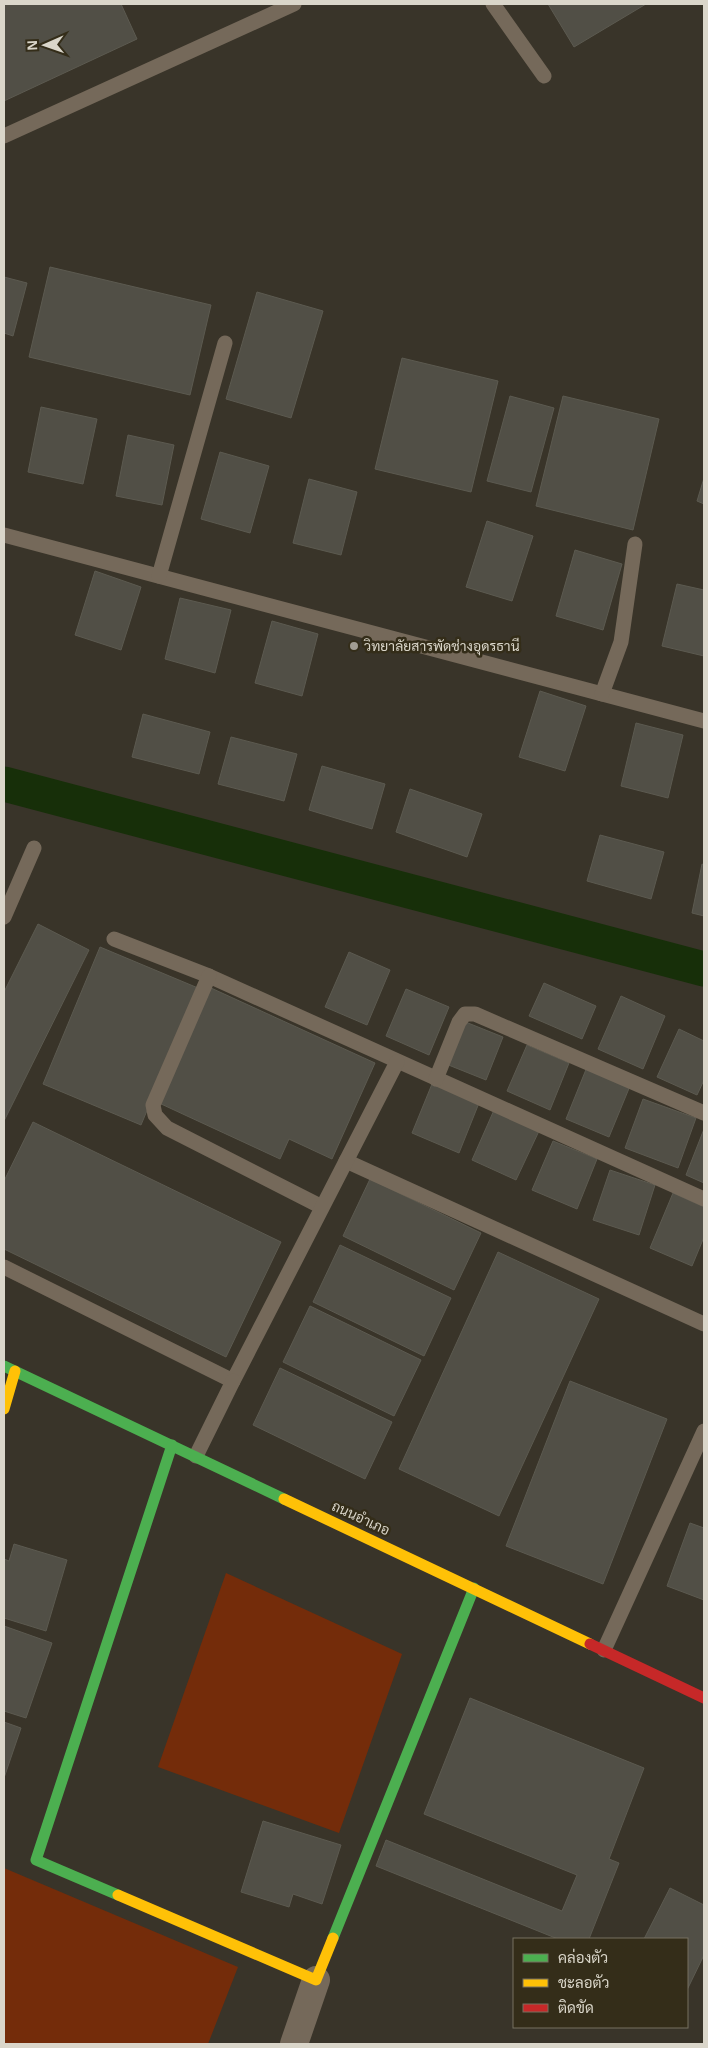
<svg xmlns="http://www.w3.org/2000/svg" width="708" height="2048" font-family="Arial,Sarabun,sans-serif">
  <rect width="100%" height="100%" fill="#393429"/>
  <g fill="#742c0a">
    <path d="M226 1573 402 1654 339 1833 158 1767Z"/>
    <path d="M4 1868 238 1967 208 2044H4Z"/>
  </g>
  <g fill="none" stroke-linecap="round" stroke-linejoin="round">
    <path stroke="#172f09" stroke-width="35" d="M4 784 704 969"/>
  </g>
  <g fill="#514f46" stroke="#5c5a50">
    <path d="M4 4H121L137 39 4 101Z"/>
    <path d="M548 4H646L574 47Z"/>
    <path d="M50 267 211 305 190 395 29 357Z"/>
    <path d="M4 277 27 283 13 336 4 333Z"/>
    <path d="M257 292 323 311 291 418 226 399Z"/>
    <path d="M402 358 498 381 471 492 375 469Z"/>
    <path d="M510 396 554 408 531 492 487 481Z"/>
    <path d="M563 396 659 419 633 530 536 506Z"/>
    <path d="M41 407 97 419 83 484 28 472Z"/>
    <path d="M128 435 174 445 162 505 116 496Z"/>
    <path d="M220 452 269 466 250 533 201 519Z"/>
    <path d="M704 478V504L697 501Z"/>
    <path d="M309 479 357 492 341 555 293 543Z"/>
    <path d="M487 521 533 536 512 601 466 587Z"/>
    <path d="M575 550 622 564 603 630 556 616Z"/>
    <path d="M95 571 141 587 121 650 75 635Z"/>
    <path d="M677 584 704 590V656L662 646Z"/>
    <path d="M180 598 231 610 215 673 165 659Z"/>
    <path d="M272 621 318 634 302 696 255 683Z"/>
    <path d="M540 691 586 706 565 771 519 757Z"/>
    <path d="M143 714 210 732 199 774 132 757Z"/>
    <path d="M636 723 683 735 668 798 621 786Z"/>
    <path d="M231 737 297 754 284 801 218 784Z"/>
    <path d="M322 766 385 784 372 829 309 810Z"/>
    <path d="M410 789 482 814 467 857 396 832Z"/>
    <path d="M600 835 664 852 651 899 587 881Z"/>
    <path d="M702 864 704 865V916L692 913Z"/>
    <path d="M38 924 89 950 4 1121V992Z"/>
    <path d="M100 947 198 988 141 1125 43 1084Z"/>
    <path d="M349 952 390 970 367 1025 325 1007Z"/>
    <path d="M544 983 596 1006 582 1039 529 1016Z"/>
    <path d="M211 988 375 1063 332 1159 289 1139 280 1159 159 1103Z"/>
    <path d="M406 989 449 1007 429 1055 386 1036Z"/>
    <path d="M621 996 665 1016 643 1069 598 1049Z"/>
    <path d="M463 1021 503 1037 486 1080 446 1064Z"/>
    <path d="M679 1029 704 1041V1080L697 1095 657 1077Z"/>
    <path d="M527 1045 569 1063 550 1110 507 1091Z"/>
    <path d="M587 1067 630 1086 609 1137 566 1119Z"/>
    <path d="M432 1084 479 1103 459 1153 412 1133Z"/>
    <path d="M643 1099 696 1118 678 1168 625 1148Z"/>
    <path d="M494 1110 539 1131 516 1180 472 1160Z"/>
    <path d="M33 1122 281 1242 226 1357 4 1249V1181Z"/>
    <path d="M704 1129V1183L686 1175Z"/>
    <path d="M553 1141 597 1159 577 1209 532 1190Z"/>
    <path d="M610 1170 655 1185 639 1235 593 1220Z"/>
    <path d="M370 1179 481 1233 454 1290 343 1236Z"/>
    <path d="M673 1193 704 1207V1237L692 1266 650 1248Z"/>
    <path d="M340 1245 451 1298 424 1356 313 1302Z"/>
    <path d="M498 1252 599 1299 499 1516 399 1469Z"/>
    <path d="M310 1306 421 1360 394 1416 283 1362Z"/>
    <path d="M280 1368 392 1422 365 1479 253 1425Z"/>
    <path d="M570 1381 667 1419 603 1584 506 1546Z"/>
    <path d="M690 1523 704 1528V1600L667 1586Z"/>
    <path d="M14 1544 67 1560 46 1631 4 1618V1559L9 1561Z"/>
    <path d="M4 1626 52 1643 26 1718 4 1711Z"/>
    <path d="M470 1698 644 1768 609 1859 619 1863 589 1939H558L376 1866 386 1840 562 1911 577 1875 424 1814Z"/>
    <path d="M4 1722 21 1728 4 1778Z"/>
    <path d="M263 1821 341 1845 322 1904 293 1894 289 1907 241 1892Z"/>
    <path d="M670 1888 704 1905V1955L687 1990V1939H644Z"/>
  </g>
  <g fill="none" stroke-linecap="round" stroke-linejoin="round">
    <g stroke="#75695a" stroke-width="15">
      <path d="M493 4 544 76"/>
      <path d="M4 136 294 4"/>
      <path d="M4 535 704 721"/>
      <path d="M159 576 225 343"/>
      <path d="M602 694 621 642 635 544"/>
      <path d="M4 917 34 848"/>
      <path d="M114 939 209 976 704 1199"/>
      <path d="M209 976 153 1105 155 1115 167 1128 322 1207"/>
      <path d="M436 1079 459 1022 465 1014H475L704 1113"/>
      <path d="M346 1161 704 1324"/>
      <path d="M4 1267 233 1381 397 1062"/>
      <path d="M196 1456 233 1381"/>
      <path d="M604 1650 704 1431"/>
    </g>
    <path stroke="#75695a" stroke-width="28" d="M294 2044 316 1980"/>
    <g stroke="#4caf50" stroke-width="11">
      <path d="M4 1366 284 1499"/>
      <path d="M118 1895 36 1860 172 1445"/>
      <path d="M333 1938 474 1588"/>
    </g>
    <g stroke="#ffc107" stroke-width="11">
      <path d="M4 1409 15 1371"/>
      <path d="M284 1499 590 1644"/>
      <path d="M118 1895 316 1980 333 1938"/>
    </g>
    <path stroke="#c62828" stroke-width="11" d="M590 1644 704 1698"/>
  </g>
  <circle fill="#a29d92" stroke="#342d19" stroke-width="2" cx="354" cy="646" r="5"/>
  <g text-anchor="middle" stroke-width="5" stroke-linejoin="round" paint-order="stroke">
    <g font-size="14" fill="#dad6ca" stroke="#342d19" text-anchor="start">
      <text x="364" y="651">วิทยาลัยสารพัดช่างอุดรธานี</text>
    </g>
    <g font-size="14" fill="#dad6ca" stroke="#342d19">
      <text transform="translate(361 1518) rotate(25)" y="5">ถนนอำเภอ</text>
    </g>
  </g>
  <rect width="708" height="2048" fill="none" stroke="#dad6ca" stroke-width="10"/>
  <rect x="513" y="1938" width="175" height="90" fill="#342d19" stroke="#767160"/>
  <rect x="523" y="1954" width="25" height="8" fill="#4caf50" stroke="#767160"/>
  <text x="558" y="1963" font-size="15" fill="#dad6ca">คล่องตัว</text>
  <rect x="523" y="1979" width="25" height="8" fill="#ffc107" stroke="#767160"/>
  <text x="558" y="1988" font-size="15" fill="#dad6ca">ชะลอตัว</text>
  <rect x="523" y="2004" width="25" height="8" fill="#c62828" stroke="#767160"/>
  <text x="558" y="2013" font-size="15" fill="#dad6ca">ติดขัด</text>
  <g transform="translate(45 45) rotate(268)" stroke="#342d19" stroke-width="4" paint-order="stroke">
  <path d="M0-4L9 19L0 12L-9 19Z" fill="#dad6ca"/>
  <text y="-8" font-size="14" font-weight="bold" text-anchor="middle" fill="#dad6ca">N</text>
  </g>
</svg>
